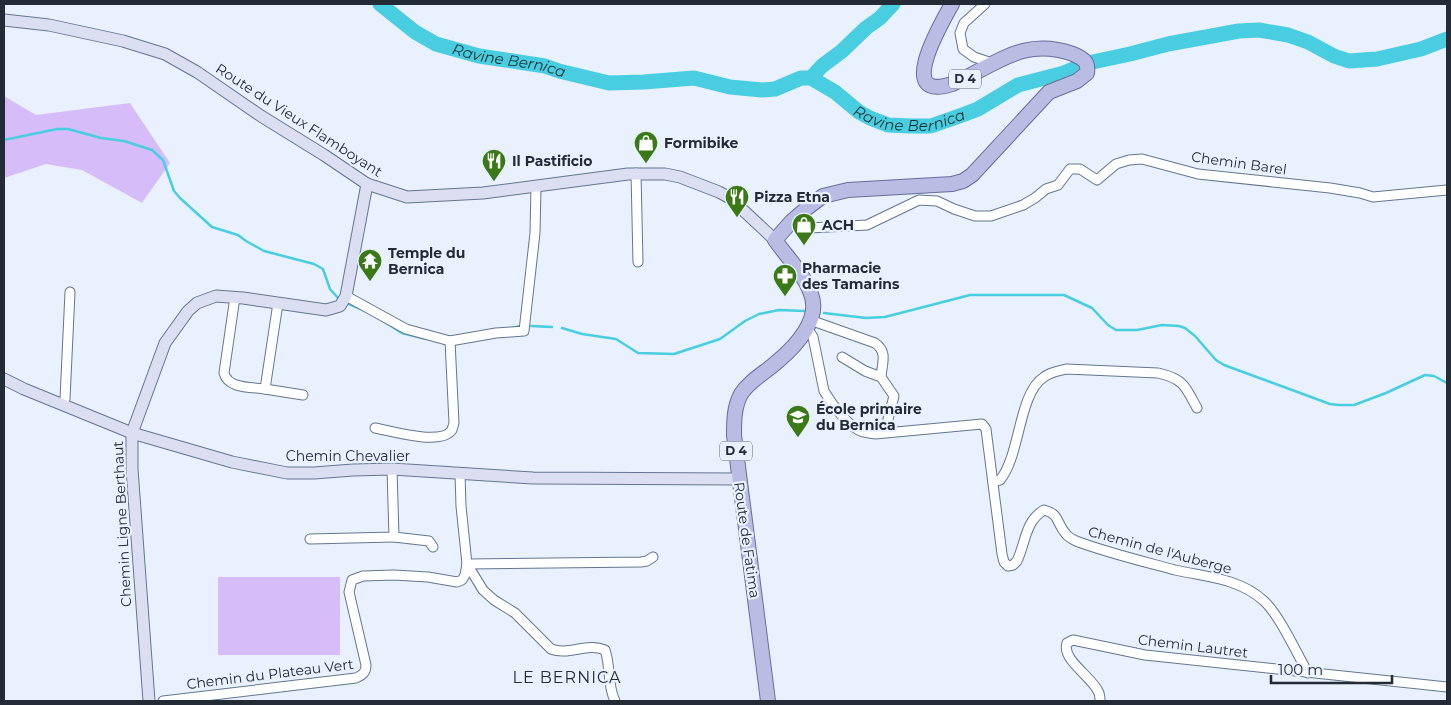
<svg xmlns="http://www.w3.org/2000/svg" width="1451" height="705" font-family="Montserrat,sans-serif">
  <rect width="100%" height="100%" fill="#e8f1fd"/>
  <g fill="#d6bdfa">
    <path d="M4 96 36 115 130 103 170 163 142 203 82 170 46 164 4 178Z"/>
    <rect x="218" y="577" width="122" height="78"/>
  </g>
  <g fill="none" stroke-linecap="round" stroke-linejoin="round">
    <g stroke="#48cee0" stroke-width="2.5">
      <path d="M4 140 57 129H68L101 138 124 141 152 150 163 160 174 191 180 198 212 227 238 235 246 241 264 251 314 264 323 269 330 289 338 298"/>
      <path d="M349 304 363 310"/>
      <path d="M824 313 866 318 885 317 970 295H1064L1092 308 1108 325 1116 330H1137L1162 325 1179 326 1185 328 1195 336 1216 360 1224 365 1330 404 1339 405H1354L1386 393 1425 375 1434 376 1447 383"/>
      <path d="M383 321 402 333 426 339"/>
      <path d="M531 326 552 327"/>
      <path d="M512 328 520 326"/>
      <path d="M562 328 582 334 616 339 638 353 674 354 720 339 745 321 759 314 779 310 805 311"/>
    </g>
    <g stroke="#48cee0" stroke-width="15">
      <path id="s1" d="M380 4 415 32 436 44 479 56 545 66 559 71 609 83 644 82 694 78 730 87 762 90 775 89 801 78H811L835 92 859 112 870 118 888 125 911 126H931L965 114 978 109 1018 85 1064 73 1088 63 1130 54 1168 44 1239 31 1259 30 1288 35 1308 42 1334 56 1349 61 1377 59 1421 49 1447 39"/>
      <path d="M811 78 822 66 842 51 866 28 880 18 893 4"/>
    </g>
    <defs>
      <g id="street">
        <path d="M985 4 964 23 960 33 963 49 974 57 992 63"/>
        <path d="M636 173 638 262"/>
        <path d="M792 221 809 228 867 225 919 200 937 201 954 209 975 216H991L1023 205 1035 198 1046 189 1058 185 1070 169H1080L1097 180 1116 164 1129 160 1142 159 1198 174 1330 188 1360 193 1373 197 1447 190"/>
        <path d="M346 296 406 329 450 341 496 333 524 331 535 233 536 187"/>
        <path d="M235 297 224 373C228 389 251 387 265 389L278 303"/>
        <path d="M810 320 875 343C888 352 882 363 881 377"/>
        <path d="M807 328 813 337 824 391C831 403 849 428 863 432 867 433 871 433 875 434L982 424 986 429 1002 554 1004 562 1008 566 1013 565 1017 561C1026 542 1025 521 1044 510 1060 514 1056 523 1066 534 1068 537 1072 539 1076 541 1108 553 1142 561 1175 570 1206 577 1239 578 1264 601 1280 616 1296 652 1308 673"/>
        <path d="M842 357 865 371 881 377 894 396 888 419 889 432"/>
        <path d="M265 389 303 395"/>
        <path d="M63 405 65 399 70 292"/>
        <path d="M375 428C391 431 441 446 452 430 452 429 454 424 454 423L450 341"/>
        <path d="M993 482 1000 480C1021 454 1018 394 1044 377 1050 372 1058 371 1066 369L1158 373C1184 379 1185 386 1197 408"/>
        <path d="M394 537 429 541 433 547"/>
        <path d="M310 539 394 537 392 469"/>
        <path d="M467 564 483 590 494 600 515 613 551 649C569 656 587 642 605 650 611 667 607 685 615 701"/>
        <path d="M467 564 641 562 647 561 653 557"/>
        <path d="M163 701 356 678C363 675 366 672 366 665L349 592 352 580 363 576 394 575 428 577 457 582 462 580 465 575 467 564 461 506 460 474"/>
        <path d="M1100 701C1100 699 1100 696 1099 693 1093 677 1061 660 1067 643L1073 640 1145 655 1447 687"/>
      </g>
      <g id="secondary">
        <path d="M4 20 49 25 123 41 165 54 197 72 261 116 324 155 367 184 407 197 483 193 628 174H665L680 177 719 192 730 198 775 240"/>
        <path d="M4 379 24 389 132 433 232 462 287 473H314L353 470 392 469 533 478 739 479"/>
        <path d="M149 701 132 469V433L165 343 188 311 197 303 216 296 243 298 326 310 340 306 346 296 367 184"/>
      </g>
      <path id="primary" d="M768 701 734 435C734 421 734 407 741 394 749 381 766 372 778 361 796 346 821 319 811 294 804 274 787 257 775 240L792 221 807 208 823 196 848 190 952 184 963 181 972 175 1049 92 1077 81 1087 73C1089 61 1082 58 1073 54 1022 36 995 66 952 84 894 103 942 22 952 4"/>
    </defs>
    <use href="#street" stroke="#637691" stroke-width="11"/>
    <use href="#secondary" stroke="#637691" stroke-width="13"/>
    <use href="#primary" stroke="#676d9b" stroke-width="16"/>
    <use href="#street" stroke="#fff" stroke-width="9"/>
    <use href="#secondary" stroke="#dcdef1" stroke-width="11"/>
    <use href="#primary" stroke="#b9bde3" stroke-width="14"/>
  </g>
  <defs>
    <symbol id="shop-pin" viewBox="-11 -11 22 30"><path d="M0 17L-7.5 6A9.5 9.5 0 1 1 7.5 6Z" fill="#3a7916" stroke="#e8f1fd"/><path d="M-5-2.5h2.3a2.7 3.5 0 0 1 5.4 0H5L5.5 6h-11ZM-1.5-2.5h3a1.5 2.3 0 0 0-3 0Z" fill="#fff"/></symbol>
    <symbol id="restaurant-pin" viewBox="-11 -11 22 30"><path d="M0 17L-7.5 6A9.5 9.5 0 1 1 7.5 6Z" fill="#3a7916" stroke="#e8f1fd"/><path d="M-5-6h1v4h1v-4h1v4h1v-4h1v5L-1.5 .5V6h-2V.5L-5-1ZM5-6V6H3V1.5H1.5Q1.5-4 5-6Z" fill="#fff"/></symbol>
    <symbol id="temple-pin" viewBox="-11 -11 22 30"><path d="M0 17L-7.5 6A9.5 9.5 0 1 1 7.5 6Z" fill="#3a7916" stroke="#e8f1fd"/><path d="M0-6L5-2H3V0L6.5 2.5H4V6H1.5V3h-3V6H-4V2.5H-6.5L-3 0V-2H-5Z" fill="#fff"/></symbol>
    <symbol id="pharmacy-pin" viewBox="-11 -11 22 30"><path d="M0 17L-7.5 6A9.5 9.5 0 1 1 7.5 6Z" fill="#3a7916" stroke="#e8f1fd"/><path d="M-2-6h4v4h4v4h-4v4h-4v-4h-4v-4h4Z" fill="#fff"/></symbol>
    <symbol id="school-pin" viewBox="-11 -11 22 30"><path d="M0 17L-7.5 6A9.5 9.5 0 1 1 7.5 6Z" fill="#3a7916" stroke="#e8f1fd"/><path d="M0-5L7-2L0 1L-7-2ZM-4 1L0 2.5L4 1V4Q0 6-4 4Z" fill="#fff"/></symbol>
  </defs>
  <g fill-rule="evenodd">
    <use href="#shop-pin" x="632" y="129" width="28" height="38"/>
    <use href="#restaurant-pin" x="480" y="147" width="28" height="38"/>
    <use href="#restaurant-pin" x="723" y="183" width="28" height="38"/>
    <use href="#shop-pin" x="790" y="211" width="28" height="38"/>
    <use href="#temple-pin" x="356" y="247" width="28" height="38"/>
    <use href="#pharmacy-pin" x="771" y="262" width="28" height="38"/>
    <use href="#school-pin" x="784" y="403" width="28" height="38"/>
  </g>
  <g text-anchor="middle" stroke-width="4.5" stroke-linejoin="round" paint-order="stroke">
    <g fill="#e8f1fd" stroke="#5e6672" stroke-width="1">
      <rect x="949" y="69.5" width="32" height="19" rx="4"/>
      <rect x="720" y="441.5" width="32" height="19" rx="4"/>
    </g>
    <g font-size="12" font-weight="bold" fill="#232b37">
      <text x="965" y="83">D 4</text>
      <text x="736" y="455">D 4</text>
    </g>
    <g font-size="14" fill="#232b37" stroke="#e8f1fd">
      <text transform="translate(299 120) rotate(33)" y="5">Route du Vieux Flamboyant</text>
      <text transform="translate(1239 163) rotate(8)" y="5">Chemin Barel</text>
      <text x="348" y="461">Chemin Chevalier</text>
      <text transform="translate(122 524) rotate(-93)" y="5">Chemin Ligne Berthaut</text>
      <text transform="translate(747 540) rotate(82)" y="5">Route de Fatima</text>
      <text transform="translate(1160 550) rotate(15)" y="5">Chemin de l'Auberge</text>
      <text transform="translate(1193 646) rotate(7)" y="5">Chemin Lautret</text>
      <text transform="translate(270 674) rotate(-7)" y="5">Chemin du Plateau Vert</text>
    </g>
    <g font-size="14" font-weight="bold" fill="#232b37" stroke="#e8f1fd" text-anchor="start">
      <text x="664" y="148">Formibike</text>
      <text x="512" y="166">Il Pastificio</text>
      <text x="754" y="202">Pizza Etna</text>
      <text x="822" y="230">ACH</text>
      <text x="388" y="258">Temple du<tspan x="388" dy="16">Bernica</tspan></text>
      <text x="802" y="273">Pharmacie<tspan x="802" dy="16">des Tamarins</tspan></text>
      <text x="816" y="414">École primaire<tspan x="816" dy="16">du Bernica</tspan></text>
    </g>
    <g font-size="15" font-style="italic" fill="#193033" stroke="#e8f1fd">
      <text dy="5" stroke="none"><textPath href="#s1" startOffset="144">Ravine Bernica</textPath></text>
      <text dy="5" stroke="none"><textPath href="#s1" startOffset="564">Ravine Bernica</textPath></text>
    </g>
    <g font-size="16" letter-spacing="1" fill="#232b37" stroke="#e8f1fd">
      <text x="567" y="683">LE BERNICA</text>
    </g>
  </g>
  <rect width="1451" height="705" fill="none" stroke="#232b37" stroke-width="10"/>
  <path d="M1271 675v8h121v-8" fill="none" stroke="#232b37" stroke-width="2.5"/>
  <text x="1278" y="675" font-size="15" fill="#232b37" stroke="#e8f1fd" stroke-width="4" paint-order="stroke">100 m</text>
</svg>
